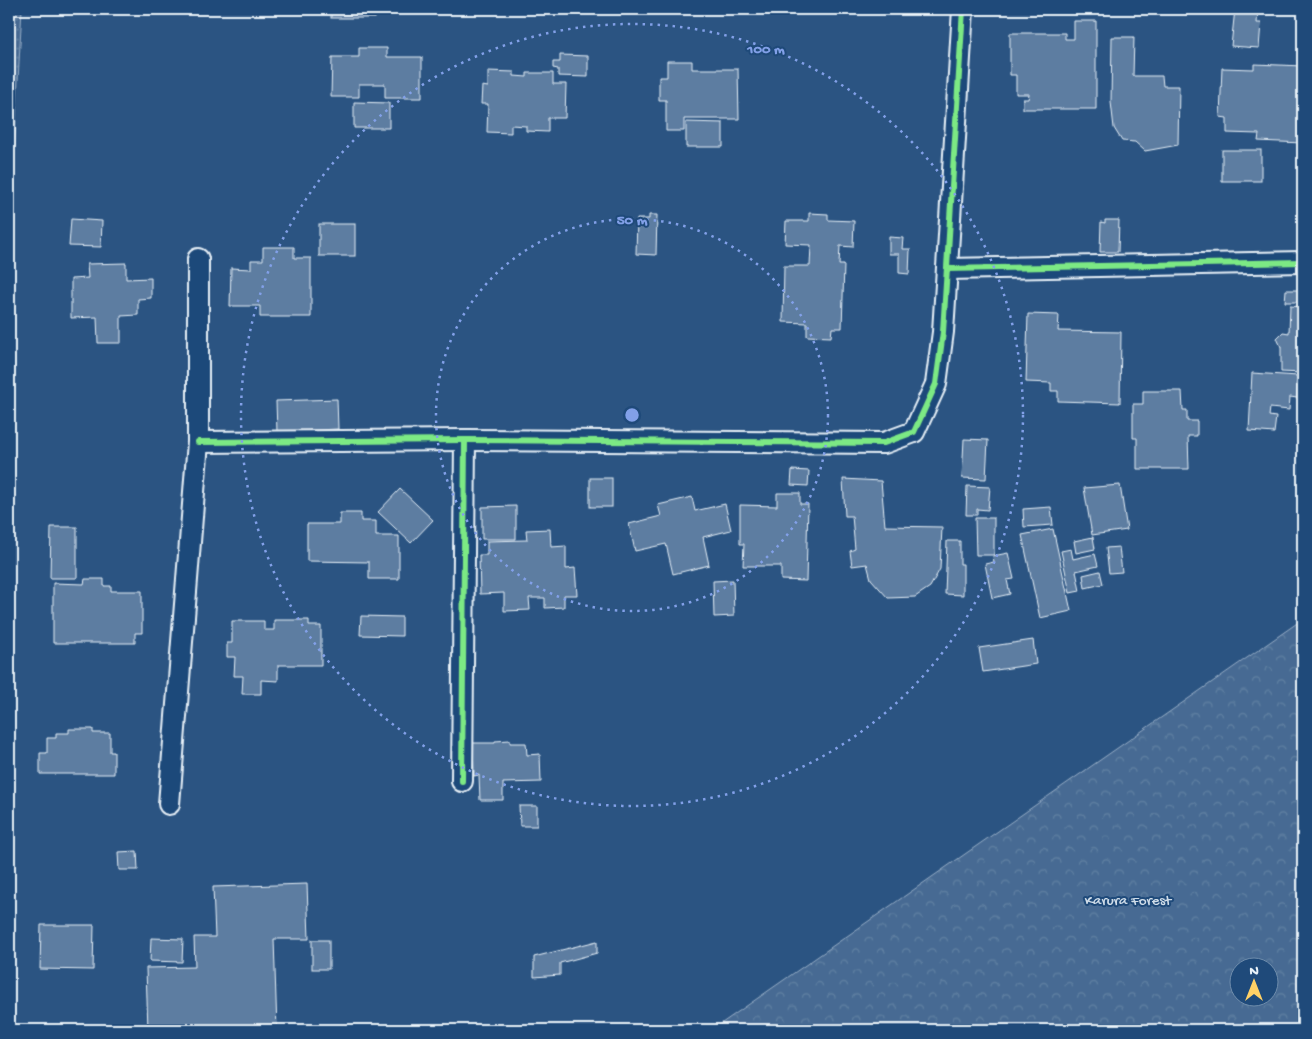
<svg xmlns="http://www.w3.org/2000/svg" width="1312" height="1039" font-family="'Gochi Hand',sans-serif">
  <defs>
    <pattern id="grass-dots" width="8" height="8" patternUnits="userSpaceOnUse" patternTransform="scale(1.25)"><rect width="8" height="8" fill="#476b93"/><path d="M2 2h.1M6 6h.1" fill="none" stroke="#6281a3" stroke-width="1.8" stroke-linecap="round"/></pattern>
    <pattern id="forest-crowns" width="20" height="18" patternUnits="userSpaceOnUse" patternTransform="scale(1.25)"><rect width="20" height="18" fill="#476b93"/><path d="M2 6a3 3 0 1 1 6 0M12 15a3 3 0 1 1 6 0" fill="none" stroke="#6281a3"/></pattern>
  </defs>
  <rect width="100%" height="100%" fill="#2b5482"/>
  <filter id="ink" filterUnits="userSpaceOnUse"><feTurbulence type="fractalNoise" baseFrequency=".02" numOctaves="2"/><feDisplacementMap in="SourceGraphic" scale="10" xChannelSelector="R" yChannelSelector="G"/><feConvolveMatrix kernelMatrix="1 2 1 2 8 2 1 2 1" color-interpolation-filters="sRGB"/></filter>
  <g filter="url(#ink)">
    <path fill="url(#grass-dots)" stroke="#98aec6" d="M9 9H22L9 242Z"/>
    <path fill="url(#forest-crowns)" stroke="#98aec6" fill-rule="evenodd" d="M1303 619V1030H712ZM1240 966H1270V996H1240Z"/>
    <g fill="#5d7da1" stroke="#e8f1f8">
      <rect x="331" y="9" width="44" height="9"/>
      <path d="M1235 9 1258 11 1257 23H1261L1259 48 1231 46Z"/>
      <path d="M1074 21H1096V109H1023V99H1028L1029 94H1016V75H1010V33H1065V39H1074Z"/>
      <path d="M1112 37H1134L1133 76H1162L1163 86H1179L1178 145 1145 151 1135 142 1122 141 1114 128 1111 102Z"/>
      <path d="M359 48H387V57H422V98H385V84H359V97H331L332 57H359Z"/>
      <path d="M560 55 588 56V77L558 76V69L553 68V62H560Z"/>
      <path d="M667 61H692V69H738L739 119H684V131H666V100H659V77H667Z"/>
      <path d="M1254 64 1303 66V143L1258 141 1259 134 1227 133V118L1220 117 1222 68 1254 69Z"/>
      <path d="M488 71 514 72V76L527 77V73H553V84H566L565 118H548V132L526 131V126L511 125V133L487 132 488 104H481L482 86 488 87Z"/>
      <path d="M354 102 389 103V128H354Z"/>
      <path d="M686 122 723 123V147H686Z"/>
      <rect x="1222" y="150" width="39" height="31"/>
      <path d="M809 213 828 214V220L854 221 853 247 840 246 839 265H844L842 328H832L831 337 807 336V323L783 322 784 266H810L811 245 785 244 786 221H809Z"/>
      <path d="M649 215H657L656 255 636 254 637 219H649Z"/>
      <path d="M71 219 102 221 101 247 69 246Z"/>
      <path d="M1105 220H1119L1118 252H1100L1101 222 1105 223Z"/>
      <rect x="319" y="224" width="36" height="32"/>
      <path d="M889 237 903 238 902 249H910L909 274 899 273V254H889Z"/>
      <path d="M263 247H294V258H311V317H260V306H230L231 268 251 269V260H263Z"/>
      <path d="M126 263V279L151 278V298L138 299V315L121 316V343H98L97 317 71 318V279L88 278 87 264Z"/>
      <path d="M1286 290H1303V299H1301V302H1285Z"/>
      <path d="M1290 306 1303 307V373L1281 372V347L1277 338 1283 332 1289 333Z"/>
      <path d="M1028 314 1059 315 1058 331 1121 332 1120 403 1058 401V391H1051V383L1026 382Z"/>
      <path d="M1252 373 1298 376 1297 398 1290 397 1289 410 1270 408 1269 416 1276 417 1274 433 1249 431Z"/>
      <path d="M1143 391H1182L1183 410H1187V421H1197V436H1188L1189 469H1137V438H1133V404H1143Z"/>
      <path d="M337 399 338 429 277 432 276 401Z"/>
      <path d="M964 439 988 440 986 479 962 478Z"/>
      <path d="M792 470 809 471 808 486 791 485Z"/>
      <rect x="590" y="478" width="22" height="29"/>
      <path d="M843 479 881 481 885 526 942 527 940 569 930 587 915 597 888 598 871 579 867 564 852 566 850 551 855 549 852 516H845Z"/>
      <path d="M1120 485 1127 530 1092 535 1084 488Z"/>
      <path d="M967 486 990 487 988 510 977 509V515H966Z"/>
      <path d="M400 489 433 520 411 543 378 512Z"/>
      <path d="M777 493H800V504H808L806 581 781 580V566H743L744 544H740V505L777 506Z"/>
      <path d="M692 497 695 511 725 504 731 530 703 537 709 565 673 574 666 544 635 551 629 524 661 516 658 505Z"/>
      <path d="M516 506V539H482V507Z"/>
      <path d="M1051 507 1053 525 1024 527 1023 509Z"/>
      <path d="M340 513H361V521H376V536H399V579H369V562L307 561V524H340Z"/>
      <path d="M975 518H994V555H976Z"/>
      <path d="M51 527H77V578H50Z"/>
      <path d="M550 529 551 547 566 546V569L575 568 577 595H564V607L545 608V598H529L530 610 504 611V593L480 594 479 555H487V541L527 540 526 530Z"/>
      <path d="M1053 529 1071 611 1040 618 1022 535Z"/>
      <path d="M1093 537 1095 549 1076 553 1074 541Z"/>
      <path d="M947 541H960V564H963V595L945 594Z"/>
      <path d="M1119 547 1122 572 1109 573 1106 548Z"/>
      <path d="M1071 549 1073 559 1095 554 1098 566 1076 571 1080 591 1070 593 1061 551Z"/>
      <path d="M1008 553 1014 579 1007 580 1010 594 992 598 985 564 994 562 993 556Z"/>
      <path d="M1100 571 1103 584 1085 588 1083 575Z"/>
      <path d="M85 579H104V586H111V591H142V633H135V643H53V583L84 584Z"/>
      <path d="M733 580 734 616 714 617 713 581Z"/>
      <path d="M361 616 402 617V636L360 635Z"/>
      <path d="M274 620H309V626H321V665H278V681L261 680V694H242L243 676H234L235 657H227V643H232V621H264V630H274Z"/>
      <path d="M1033 640 1036 664 983 672 979 648Z"/>
      <path d="M69 729H93V733H110V752H114V774H40V753H47V738H56V733H69Z"/>
      <path d="M510 740V743H526L527 755 540 754 541 782 503 783V800H480L479 775 474 776 473 743H495V741Z"/>
      <path d="M519 806H537V826H520Z"/>
      <path d="M137 851 138 870H119L118 852Z"/>
      <path d="M307 884 309 939H274L277 1030H148L146 968 195 967 194 937H215L213 887Z"/>
      <path d="M41 925H94L93 970 40 969Z"/>
      <path d="M151 938 183 939 182 962 150 961Z"/>
      <rect x="312" y="940" width="17" height="29"/>
      <path d="M597 941V953L560 963V975L534 977V957Z"/>
    </g>
    <g fill="none" stroke-linecap="round" stroke-linejoin="round">
      <defs>
        <g id="street">
          <path d="M947 269 1303 262"/>
          <path d="M198 442 465 440 884 443 914 432 936 384 943 332 963 9"/>
          <path d="M462 781 465 440"/>
          <path d="M169 804 198 442V259"/>
        </g>
      </defs>
      <use href="#street" stroke="#e8f1f8" stroke-width="24"/>
      <use href="#street" stroke="#1f4a7a" stroke-width="20"/>
      <defs>
        <g id="cycleway">
          <path d="M947 269 1303 262"/>
          <path d="M198 442 465 440 884 443 914 432 936 384 943 332 963 9"/>
          <path d="M462 781 465 440"/>
        </g>
      </defs>
      <use href="#cycleway" stroke="#1f4a7a" stroke-width="9"/>
      <use href="#cycleway" stroke="#7ce984" stroke-width="6"/>
    </g>
  </g>
  <g fill="none" stroke="#82a0e8" stroke-width="2.5" stroke-dasharray="2.5 5">
    <circle cx="632" cy="415" r="196"/>
    <circle cx="632" cy="415" r="391"/>
  </g>
  <g text-anchor="middle" stroke-width="4" stroke-linejoin="round" paint-order="stroke">
    <g font-size="15" fill="#d0dde9" stroke="#1f4a7a">
      <text x="1128" y="904">Karura Forest</text>
    </g>
  </g>
  <circle cx="632" cy="415" r="8" fill="#82a0e8" stroke="#1f4a7a" stroke-width="2.5"/>
  <g font-size="15" text-anchor="middle" font-weight="bold" fill="#82a0e8" stroke="#1f4a7a" stroke-width="4" stroke-linejoin="round" paint-order="stroke">
    <text x="766" y="53">100 m</text>
    <text x="632" y="224">50 m</text>
  </g>
  <rect width="1312" height="1039" fill="none" stroke="#1f4a7a" stroke-width="30"/>
  <rect x="15" y="15" width="1282" height="1009" fill="none" stroke="#e8f1f8" stroke-width="2" filter="url(#ink)"/>
  <g transform="translate(1254 982)"><circle r="24" fill="#1f4a7a" stroke="#6f8dac"/>
  <path d="M0-4L9 19L0 12L-9 19Z" fill="#ffd166"/>
  <text y="-8" font-size="14" font-weight="bold" text-anchor="middle" fill="#e8f1f8">N</text>
  </g>
</svg>
